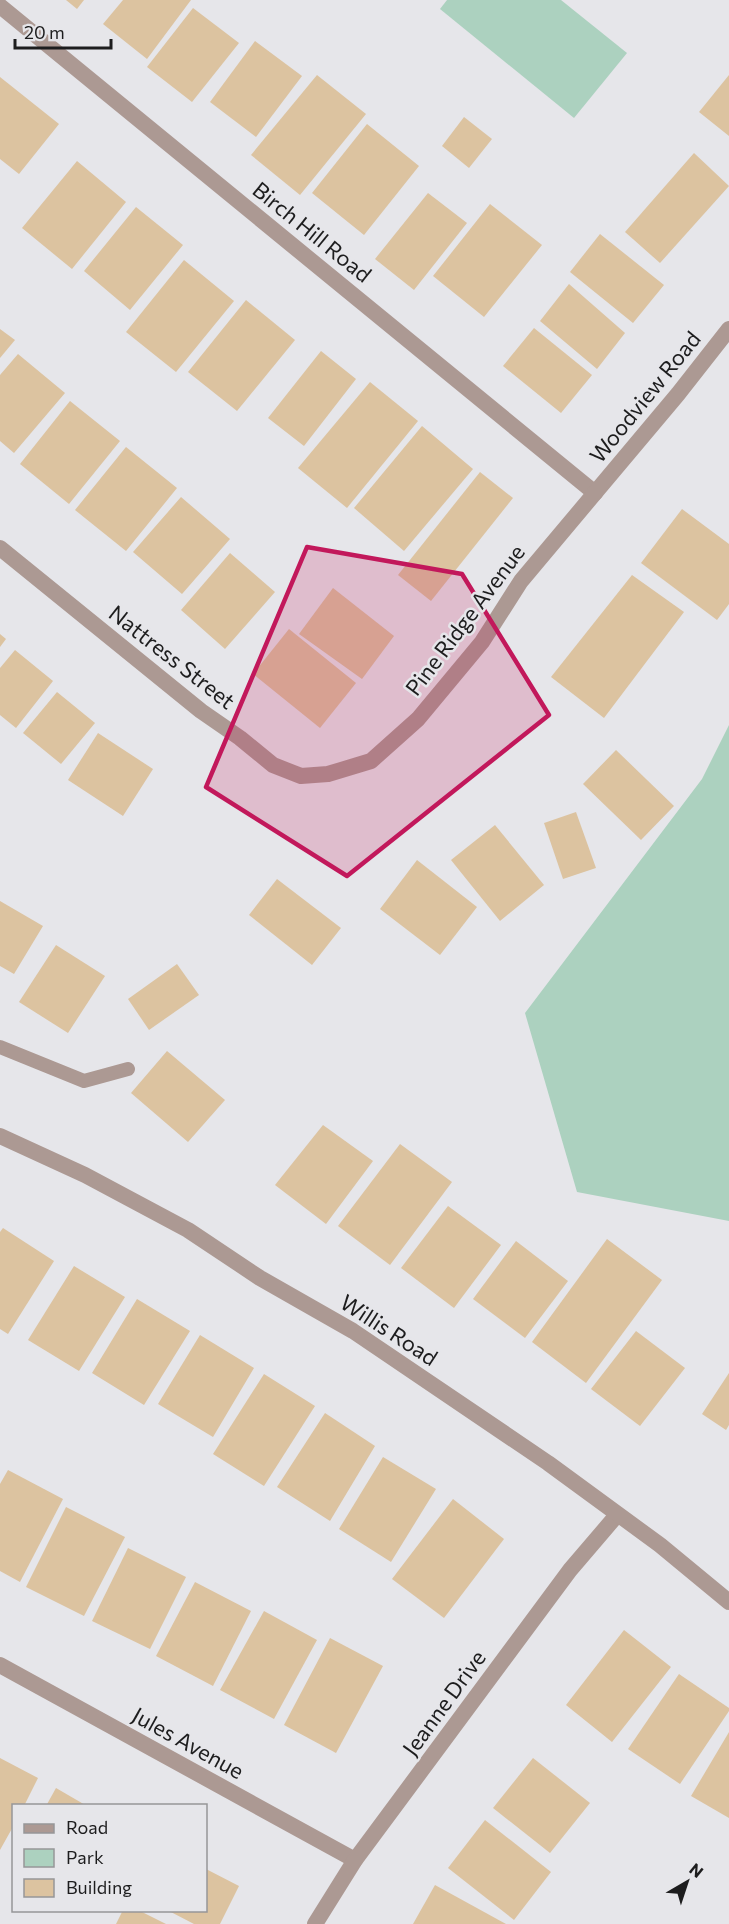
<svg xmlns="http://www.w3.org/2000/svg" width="729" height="1924" font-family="Commissioner,sans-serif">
  <rect width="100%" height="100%" fill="#e6e6ea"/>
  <g fill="#acd1bf">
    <path d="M447 0H561L627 53 574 118 440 9Z"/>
    <path d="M729 725V1221L577 1192 525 1013 702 779Z"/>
  </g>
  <g fill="#dcc3a0">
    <path d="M66 0H84L77 9Z"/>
    <path d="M123 0H191L147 59 103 24Z"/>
    <path d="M193 8 239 43 192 102 147 67Z"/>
    <path d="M255 41 302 76 256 137 210 102Z"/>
    <path d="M317 75 366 114 300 195 251 155Z"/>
    <path d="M729 75V136L699 112Z"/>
    <path d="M0 77 59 124 19 174 0 159Z"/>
    <path d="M464 117 492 139 469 168 442 146Z"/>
    <path d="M367 124 419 166 364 235 312 193Z"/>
    <path d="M694 153 729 186 660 263 625 232Z"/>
    <path d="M77 161 126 202 72 269 22 228Z"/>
    <path d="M428 193 467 223 414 290 375 259Z"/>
    <path d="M490 204 542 245 484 317 433 276Z"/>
    <path d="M136 207 183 245 130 310 84 271Z"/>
    <path d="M600 234 664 285 633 323 570 272Z"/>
    <path d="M184 260 234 301 176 372 126 332Z"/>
    <path d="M569 284 625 333 597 369 540 321Z"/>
    <path d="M246 300 295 340 237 411 188 372Z"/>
    <path d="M534 328 592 375 561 413 503 366Z"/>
    <path d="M0 329 15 340 0 358Z"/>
    <path d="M321 351 356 379 304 446 268 418Z"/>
    <path d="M18 354 65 393 14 453 0 441V375Z"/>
    <path d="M370 382 418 421 347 508 298 468Z"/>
    <path d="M70 401 120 441 69 504 20 464Z"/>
    <path d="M422 426 473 469 404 551 354 508Z"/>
    <path d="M126 447 177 488 126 551 75 510Z"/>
    <path d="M480 472 513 498 431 601 398 575Z"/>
    <path d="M181 497 230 539 182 594 133 552Z"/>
    <path d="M682 509 729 544V604L717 620 641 563Z"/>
    <path d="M230 553 275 592 225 649 181 610Z"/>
    <path d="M632 575 684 612 604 718 551 677Z"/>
    <path d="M333 588 394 636 362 679 299 634Z"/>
    <path d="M289 629 356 683 320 728 253 674Z"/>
    <path d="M0 634 6 639 0 647Z"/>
    <path d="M15 650 53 681 16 728 0 715V668Z"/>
    <path d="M57 692 95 723 61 764 23 733Z"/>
    <path d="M98 733 153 769 123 816 68 780Z"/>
    <path d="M616 750 674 806 641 840 583 784Z"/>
    <path d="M576 812 596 868 563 879 544 823Z"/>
    <path d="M495 825 544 885 500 921 451 860Z"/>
    <path d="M417 860 477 907 440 955 380 909Z"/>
    <path d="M277 879 341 928 312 965 249 915Z"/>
    <path d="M0 901 43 926 14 974 0 966Z"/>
    <path d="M56 945 105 976 68 1033 19 1002Z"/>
    <path d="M177 964 199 995 149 1030 128 999Z"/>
    <path d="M167 1051 225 1100 188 1142 131 1093Z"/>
    <path d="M323 1125 373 1161 326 1224 275 1185Z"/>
    <path d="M400 1144 452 1182 390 1265 338 1226Z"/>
    <path d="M448 1206 501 1245 454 1308 401 1268Z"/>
    <path d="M3 1228 54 1261 8 1334 0 1329V1232Z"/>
    <path d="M607 1239 662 1280 586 1383 532 1342Z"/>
    <path d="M516 1241 568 1281 525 1338 473 1299Z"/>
    <path d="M74 1266 125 1297 79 1371 28 1340Z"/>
    <path d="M137 1299 190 1331 144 1405 92 1373Z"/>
    <path d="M636 1331 685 1368 640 1426 591 1389Z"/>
    <path d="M200 1335 254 1368 213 1437 158 1404Z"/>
    <path d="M729 1373V1425L726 1430 702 1414Z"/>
    <path d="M264 1374 315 1406 264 1486 213 1454Z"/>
    <path d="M325 1413 375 1446 330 1521 277 1487Z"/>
    <path d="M383 1457 436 1489 391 1562 339 1529Z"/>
    <path d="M8 1470 63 1499 20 1582 0 1571V1484Z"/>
    <path d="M453 1499 504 1539 444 1618 392 1579Z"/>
    <path d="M66 1507 125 1537 84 1616 26 1587Z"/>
    <path d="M128 1548 186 1577 150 1649 92 1621Z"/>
    <path d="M195 1582 251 1611 213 1686 156 1656Z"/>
    <path d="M264 1611 317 1640 274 1719 220 1690Z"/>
    <path d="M624 1630 671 1667 612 1742 566 1705Z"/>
    <path d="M330 1638 383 1666 336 1753 284 1725Z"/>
    <path d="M679 1674 729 1708V1711L680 1784 628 1749Z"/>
    <path d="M729 1732V1818L691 1796Z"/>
    <path d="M0 1758 38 1778 24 1806H14V1825L0 1850Z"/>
    <path d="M533 1758 590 1803 550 1853 493 1808Z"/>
    <path d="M56 1788 87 1806H46Z"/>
    <path d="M485 1820 551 1872 514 1920 448 1868Z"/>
    <path d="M206 1869 239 1886 220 1924H194L167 1910H206Z"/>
    <path d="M435 1885 506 1924H413Z"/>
    <path d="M123 1910H138L166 1924H116Z"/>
  </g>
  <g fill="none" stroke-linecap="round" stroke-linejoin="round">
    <path stroke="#ac9993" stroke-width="14" d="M0 1047 84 1081 128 1069"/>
    <g stroke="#ac9993" stroke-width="16">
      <path d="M0 6 595 493"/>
      <path d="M0 548 201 711 240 738 273 765 301 776 328 774 371 761 418 719 482 642 521 581 678 394 729 329"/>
      <path d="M0 1665 355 1860"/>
      <path d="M315 1924 355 1860 570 1570 617 1515"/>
    </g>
    <path stroke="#ac9993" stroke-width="16" d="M0 1136 85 1175 188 1230 260 1278 353 1331 548 1463 660 1545 729 1602"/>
  </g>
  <path fill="#c2185b" fill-opacity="0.2" stroke="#c2185b" stroke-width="4.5" stroke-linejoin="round" d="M307 547 462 574 549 715 347 876 206 787Z"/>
  <g text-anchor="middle" stroke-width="5" stroke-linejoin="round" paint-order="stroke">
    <g font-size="22" fill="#1d1d1e" stroke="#e6e6ea">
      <text transform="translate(312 232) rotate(39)" y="8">Birch Hill Road</text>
      <text transform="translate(645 397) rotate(-51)" y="8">Woodview Road</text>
      <text transform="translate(465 620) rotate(-53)" y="8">Pine Ridge Avenue</text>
      <text transform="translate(172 657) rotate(38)" y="8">Nattress Street</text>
      <text transform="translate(389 1330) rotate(33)" y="8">Willis Road</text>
      <text transform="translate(444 1703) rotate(-54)" y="8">Jeanne Drive</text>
      <text transform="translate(188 1743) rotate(29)" y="8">Jules Avenue</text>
    </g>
  </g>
  <rect x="12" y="1804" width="195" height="108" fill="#e6e6ea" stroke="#969698" stroke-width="1.5"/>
  <rect x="24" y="1824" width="30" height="9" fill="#ac9993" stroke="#969698" stroke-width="1.5"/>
  <text x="66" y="1834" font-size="18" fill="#1d1d1e">Road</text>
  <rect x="24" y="1849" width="30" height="18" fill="#acd1bf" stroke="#969698" stroke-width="1.5"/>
  <text x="66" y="1864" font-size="18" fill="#1d1d1e">Park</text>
  <rect x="24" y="1879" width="30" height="18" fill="#dcc3a0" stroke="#969698" stroke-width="1.5"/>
  <text x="66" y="1894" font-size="18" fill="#1d1d1e">Building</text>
  <g transform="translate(687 1882) rotate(39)" stroke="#e6e6ea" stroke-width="4.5" paint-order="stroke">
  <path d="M0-4.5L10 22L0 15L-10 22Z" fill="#1d1d1e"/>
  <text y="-9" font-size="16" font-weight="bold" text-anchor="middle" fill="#1d1d1e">N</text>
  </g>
  <path d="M15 39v9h96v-9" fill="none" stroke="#1d1d1e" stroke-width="3"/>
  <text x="24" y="39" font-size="18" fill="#1d1d1e" stroke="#e6e6ea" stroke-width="4.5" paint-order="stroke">20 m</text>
</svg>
